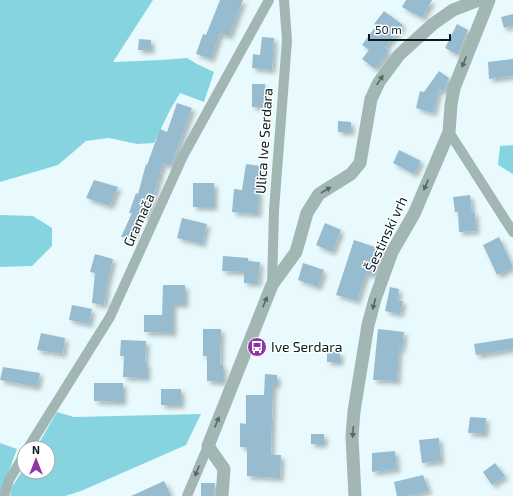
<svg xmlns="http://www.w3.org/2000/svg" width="513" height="496" font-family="'Exo 2',sans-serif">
  <defs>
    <filter id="shadow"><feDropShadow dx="3.5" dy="3.5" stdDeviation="2" flood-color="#0004"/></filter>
  </defs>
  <rect width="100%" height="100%" fill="#e8fafd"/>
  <g fill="#87d4e1">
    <path d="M0 0H153L113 62 161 60 187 58 197 64 214 72 204 102 180 93 170 110 154 143 137 144 109 138 86 141 58 165 0 182Z"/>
    <path d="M513 145V174L498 165 500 146Z"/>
    <path d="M0 215 33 216 52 228V246L32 266 0 267Z"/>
    <path d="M57 412 74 417 201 414 186 445 81 491 65 496H10L12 487 24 468V472H48V448H36Z"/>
    <path d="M0 443 17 449 0 495Z"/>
  </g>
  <g fill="#97bcd0" filter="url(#shadow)">
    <path d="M220 0H243L229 36 220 33 211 59 196 54 203 34 206 35Z"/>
    <path d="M406 0H432L422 18 402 7Z"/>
    <path d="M384 11 403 25 385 48 389 51 375 69 362 59 369 50 362 45 376 26 374 24Z"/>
    <path d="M513 14V25L504 28 501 17Z"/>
    <path d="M457 24 468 30 458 55 445 48Z"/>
    <path d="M262 37 274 38 272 70 252 68 253 54 260 55Z"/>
    <path d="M139 39 151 40V50H138Z"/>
    <path d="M513 59V76L489 79 488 62Z"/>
    <path d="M439 71 449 78 443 92 439 89 433 113 416 108 420 91 424 92Z"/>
    <rect x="252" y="84" width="13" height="23"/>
    <path d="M177 103 192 108 171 166 163 163 154 195 146 216 140 215 133 237H121L132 213H129L136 193 138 194 146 164 147 165 160 129 167 132Z"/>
    <path d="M338 121 351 122V132H338Z"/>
    <path d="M399 150 421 161 414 174 393 163Z"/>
    <path d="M246 164 260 166 256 191H259L258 214 232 212 234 189 242 190Z"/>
    <path d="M94 180 118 187 110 206 86 198Z"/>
    <rect x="193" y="183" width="21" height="24"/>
    <path d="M470 195 472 213 475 212 476 231 459 232 458 212H455L453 197Z"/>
    <path d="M182 218 207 224 202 244 177 238Z"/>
    <path d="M325 223 341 230 332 252 316 245Z"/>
    <path d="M499 237 513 267 497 275 483 245Z"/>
    <path d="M354 240 384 250 375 276 366 273 357 301 336 295Z"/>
    <path d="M95 254 113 259 107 283 104 305 92 303 95 273 90 272Z"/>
    <path d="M223 256 248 258V261L260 262 258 283H244V272L222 271Z"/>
    <path d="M303 263 324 270 318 287 298 280Z"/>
    <path d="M163 285H185V304H173V333L144 332V315H162Z"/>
    <path d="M390 287 399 289 397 300 403 301 400 314 385 311Z"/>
    <path d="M72 305 92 309 89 324 69 320Z"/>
    <path d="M203 329H221L220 365H223V382L207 381V356H203Z"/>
    <path d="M378 329 404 332 402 349 399 348 397 381 373 380Z"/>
    <path d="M41 333 65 338 63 354 37 350Z"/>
    <path d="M513 338V349L476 355 474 344Z"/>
    <path d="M121 340 146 341 145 363H147V378L123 377 124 356H120Z"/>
    <rect x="327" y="352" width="13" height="10"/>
    <path d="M3 367 40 373 37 387 0 380Z"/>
    <path d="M265 374 277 375V385H273L271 455H281L280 478 247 476V447H240V423L246 424V395H264Z"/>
    <path d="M94 383H123V402L94 401Z"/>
    <rect x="161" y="389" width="20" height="16"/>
    <path d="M470 417 486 418 485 434 468 433Z"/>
    <rect x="311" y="434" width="13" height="10"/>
    <path d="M439 438 441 461 422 463 419 440Z"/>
    <path d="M395 451 397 469 372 472V453Z"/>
    <path d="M495 463 505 476 492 485 483 472Z"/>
    <path d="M423 475 429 491 406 496H397L394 482Z"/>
    <path d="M164 481 171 496H131Z"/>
    <path d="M201 483H215L214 496H201Z"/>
  </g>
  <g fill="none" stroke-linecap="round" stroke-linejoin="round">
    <g stroke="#a2b6b3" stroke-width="10">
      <path d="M449 132 513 232"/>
      <path d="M272 285 274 210 287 40 284 0"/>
      <path d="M28 448 110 317 183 156 269 0"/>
      <path d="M4 496 9 480 24 455"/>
      <path d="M187 496 208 446"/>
    </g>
    <g stroke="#a2b6b3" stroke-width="13">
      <path d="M222 496 224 469 208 446 272 285 296 252 307 213 319 194 351 174 360 163 371 99 379 82 399 55 433 24 453 10 479 0"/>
      <path d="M355 496 352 437 354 411 368 325 375 299 392 252 414 214 449 132 451 105 454 88 489 0"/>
    </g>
  </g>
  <defs><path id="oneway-solid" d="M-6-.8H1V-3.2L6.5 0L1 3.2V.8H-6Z"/></defs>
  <g fill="#566868">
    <use href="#oneway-solid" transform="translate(464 62) rotate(112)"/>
    <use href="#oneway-solid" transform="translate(380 80) rotate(-57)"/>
    <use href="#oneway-solid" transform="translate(426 185) rotate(114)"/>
    <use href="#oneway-solid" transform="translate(326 190) rotate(-30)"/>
    <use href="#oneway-solid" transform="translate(265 302) rotate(-68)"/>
    <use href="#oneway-solid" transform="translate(374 304) rotate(105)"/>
    <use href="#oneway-solid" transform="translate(217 422) rotate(-68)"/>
    <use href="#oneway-solid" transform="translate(353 432) rotate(94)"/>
    <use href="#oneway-solid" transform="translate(197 471) rotate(112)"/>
  </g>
  <defs>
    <symbol id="bus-disc" viewBox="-11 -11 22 22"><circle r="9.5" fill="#8f36a2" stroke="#fff"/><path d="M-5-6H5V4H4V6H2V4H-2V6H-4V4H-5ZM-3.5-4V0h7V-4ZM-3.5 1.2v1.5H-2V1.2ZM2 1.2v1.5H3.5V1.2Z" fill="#fff"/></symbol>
  </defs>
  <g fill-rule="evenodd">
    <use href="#bus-disc" x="246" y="336" width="22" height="22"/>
  </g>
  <g text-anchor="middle" stroke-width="3" stroke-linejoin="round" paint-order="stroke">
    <g font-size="14" fill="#0a1b1e" stroke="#fff">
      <text transform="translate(264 141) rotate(-86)" y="5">Ulica Ive Serdara</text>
      <text transform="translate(139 220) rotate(-66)" y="5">Gramača</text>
      <text transform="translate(386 234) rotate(-65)" y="5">Šestinski vrh</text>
    </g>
    <g font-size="14" fill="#0a1b1e" stroke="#fff" text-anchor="start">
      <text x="271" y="352">Ive Serdara</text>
    </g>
  </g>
  <g transform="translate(36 460)"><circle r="19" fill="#ffffff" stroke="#9da4a5"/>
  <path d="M0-3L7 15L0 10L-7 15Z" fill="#8f36a2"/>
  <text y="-6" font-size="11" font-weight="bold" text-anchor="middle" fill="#0a1b1e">N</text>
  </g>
  <path d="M369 34v6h81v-6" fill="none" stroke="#0a1b1e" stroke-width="2"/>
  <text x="375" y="34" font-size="12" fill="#0a1b1e" stroke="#ffffff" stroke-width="3" paint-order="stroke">50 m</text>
</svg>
